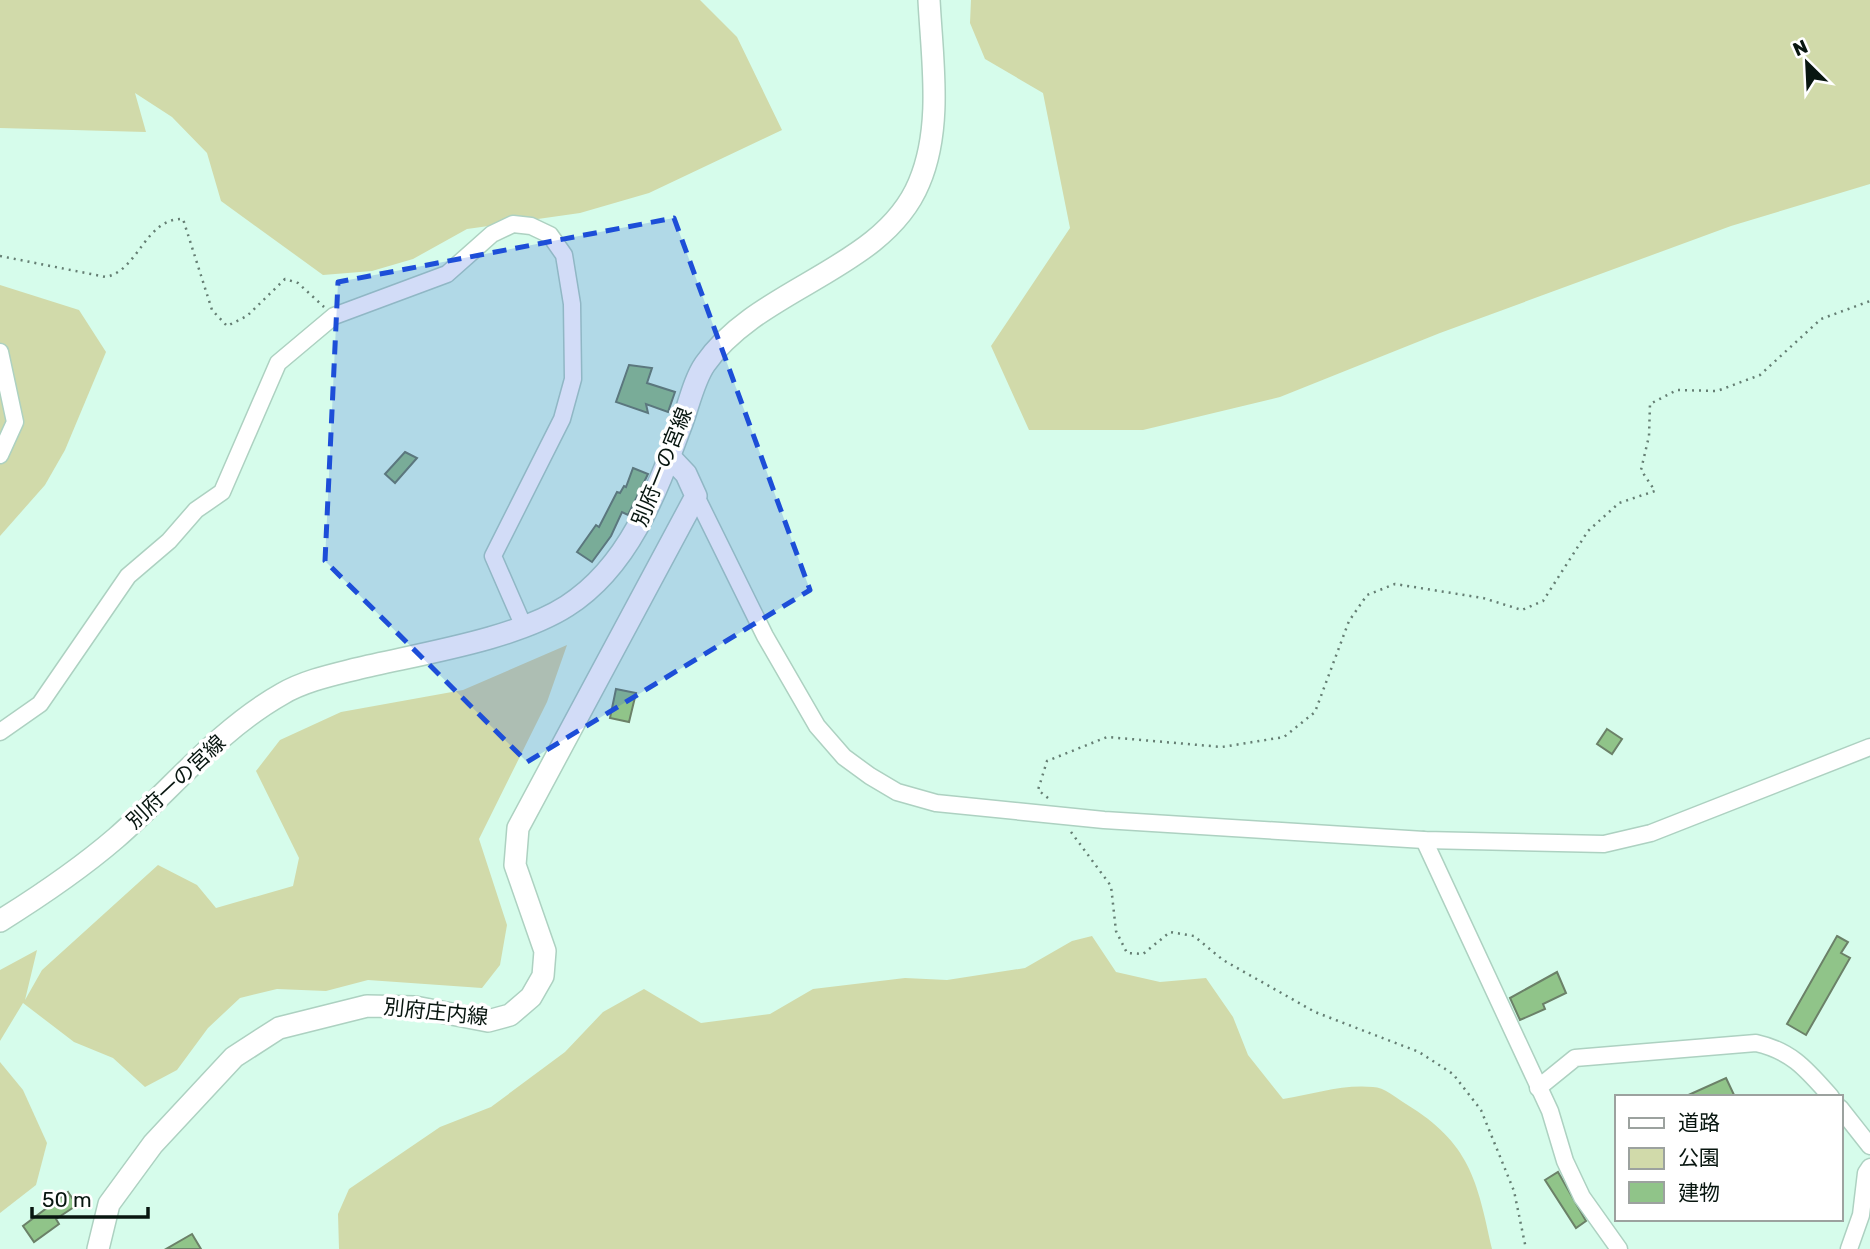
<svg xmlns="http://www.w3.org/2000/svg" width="1870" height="1249" font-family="Rubik,'Noto Sans JP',sans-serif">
  <rect width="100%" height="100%" fill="#d6fceb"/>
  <g fill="#d1daaa">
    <path d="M0 0H700L737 37 782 130 649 193 580 213 467 229 413 259 372 271 323 275 221 201 207 153 172 117 135 93 146 132 0 128Z"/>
    <path d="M971 0H1870V184L1731 226 1440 333 1280 397 1143 430H1029L991 346 1070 228 1043 93 985 59 970 23Z"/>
    <path d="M0 285 79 310 106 352 65 450 45 485 0 536Z"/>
    <path d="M567 645 547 702 479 839 507 925 500 965 482 988 368 980 326 991 277 989 240 998 208 1028 177 1070 145 1087 113 1058 74 1042 23 1003 0 1041V970L37 950 25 1000 42 970 158 865 197 885 216 908 293 886 299 858 256 771 280 740 341 712 463 690Z"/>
    <path d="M1092 936 1116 972 1160 982 1206 978 1233 1017 1248 1055 1283 1099C1313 1094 1343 1084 1373 1087 1384 1087 1396 1098 1406 1104 1470 1143 1477 1180 1492 1249H339L338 1214 349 1189 440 1127 491 1107 565 1052 603 1012 644 989 701 1023 770 1014 813 989 905 978 947 980 1025 968 1072 941Z"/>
    <path d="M0 1062 23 1090 47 1143 36 1185 0 1213Z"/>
  </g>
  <g fill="#90c489" stroke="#6b8168" stroke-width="2">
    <path d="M629 365 652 368 647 383 675 392 668 412 646 404 648 413 616 402Z"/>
    <path d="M405 452 417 458 395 483 385 474Z"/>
    <path d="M633 468 648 474 628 515 622 512 611 536 592 562 577 552 596 525 599 527 617 492 620 493 624 486 626 487Z"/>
    <path d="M616 689 636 693 629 722 610 718Z"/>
    <path d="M1607 729 1622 739 1612 754 1597 744Z"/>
    <path d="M1837 936 1848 942 1841 953 1850 958 1806 1035 1787 1024Z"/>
    <path d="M1557 972 1566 993 1543 1004 1545 1009 1520 1020 1510 998Z"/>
    <path d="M1726 1078 1735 1097H1684Z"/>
    <path d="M1558 1172 1586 1221 1576 1228 1545 1180Z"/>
    <path d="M68 1192 77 1205 56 1219 59 1224 34 1242 23 1226Z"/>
    <path d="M192 1234 201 1249H166Z"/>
  </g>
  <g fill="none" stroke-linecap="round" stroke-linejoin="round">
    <defs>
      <g id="minor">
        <path d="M0 352 15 422 0 455"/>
        <path d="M696 496 765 636 817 726 844 757 870 776 897 792 936 803 1104 820 1424 840 1604 844 1651 833 1870 747"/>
        <path d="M0 732 40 704 128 576 169 541 196 510 222 492 278 363 334 316 447 274 492 234 513 224 531 226 550 235 564 255 572 304 573 379 562 419 493 556 524 627"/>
        <path d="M1424 840 1550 1111 1565 1161 1582 1197 1619 1249"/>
        <path d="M1538 1088 1575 1058 1756 1043C1792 1051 1807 1070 1831 1097"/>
        <path d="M1840 1108 1870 1146"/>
        <path d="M1849 1249 1861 1215 1866 1173 1870 1167"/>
      </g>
      <g id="major">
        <path d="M0 921C40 896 80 869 116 838 170 791 218 730 282 694 304 681 332 675 356 669 418 654 514 640 567 606 630 566 657 490 682 423 689 404 694 380 705 364 758 287 883 270 919 183 943 127 932 59 929 0"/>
        <path d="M98 1249 109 1204 153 1144 234 1057 279 1028 367 1006 415 1007 488 1021 510 1015 531 997 543 976 545 951 515 865 518 828 696 496 686 474 669 456"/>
      </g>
    </defs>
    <use href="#minor" stroke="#add1c1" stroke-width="19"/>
    <use href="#major" stroke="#add1c1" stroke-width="24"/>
    <g stroke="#657e73" stroke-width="2.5" stroke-dasharray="2 5" stroke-linecap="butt">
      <path d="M0 256 106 277C139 270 145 218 183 219L212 310 227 326 247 316 285 279 298 283 324 307"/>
      <path d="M1048 798 1038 790 1047 761 1107 737 1222 747 1284 737 1315 712 1349 621 1367 595 1395 584 1483 598 1522 610 1543 601 1588 531 1619 503 1655 491 1641 470 1649 436 1650 404 1677 390 1717 391 1760 375 1821 319 1870 301"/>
      <path d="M1071 832 1111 886 1116 931 1127 953 1143 954 1170 932 1194 936 1223 960 1315 1012 1419 1052 1453 1074 1481 1110 1514 1191 1526 1249"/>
    </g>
    <use href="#minor" stroke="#fff" stroke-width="16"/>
    <use href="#major" stroke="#fff" stroke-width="21"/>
  </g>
  <path fill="#1d4ed8" fill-opacity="0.2" stroke="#1d4ed8" stroke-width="5" stroke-dasharray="14 9" stroke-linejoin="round" d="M674 218 810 590 527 762 325 561 338 282Z"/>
  <g text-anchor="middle" stroke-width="7" stroke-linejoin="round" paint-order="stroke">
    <g font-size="21" fill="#081610" stroke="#fff">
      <text transform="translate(662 467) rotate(-68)" y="7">別府一の宮線</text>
      <text transform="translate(176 782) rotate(-43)" y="7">別府一の宮線</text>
      <text transform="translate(436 1012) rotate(6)" y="7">別府庄内線</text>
    </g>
  </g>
  <rect x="1615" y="1095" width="228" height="126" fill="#ffffff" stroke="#9ca29f" stroke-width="2"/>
  <rect x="1629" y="1118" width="35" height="10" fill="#ffffff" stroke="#9ca29f" stroke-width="2"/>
  <text x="1678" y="1130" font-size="21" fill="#081610">道路</text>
  <rect x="1629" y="1148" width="35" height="21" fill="#d1daaa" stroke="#9ca29f" stroke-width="2"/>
  <text x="1678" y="1165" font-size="21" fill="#081610">公園</text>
  <rect x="1629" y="1182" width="35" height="21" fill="#90c489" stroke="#9ca29f" stroke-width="2"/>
  <text x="1678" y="1200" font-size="21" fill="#081610">建物</text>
  <g transform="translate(1807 63) rotate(336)" stroke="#ffffff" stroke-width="5" paint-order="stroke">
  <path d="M0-5L12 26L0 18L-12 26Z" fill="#081610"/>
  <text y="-10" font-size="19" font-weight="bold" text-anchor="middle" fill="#081610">N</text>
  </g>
  <path d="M32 1207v10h116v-10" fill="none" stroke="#081610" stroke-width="3.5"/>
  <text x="42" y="1207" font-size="21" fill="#081610" stroke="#ffffff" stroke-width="5" paint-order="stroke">50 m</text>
</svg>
